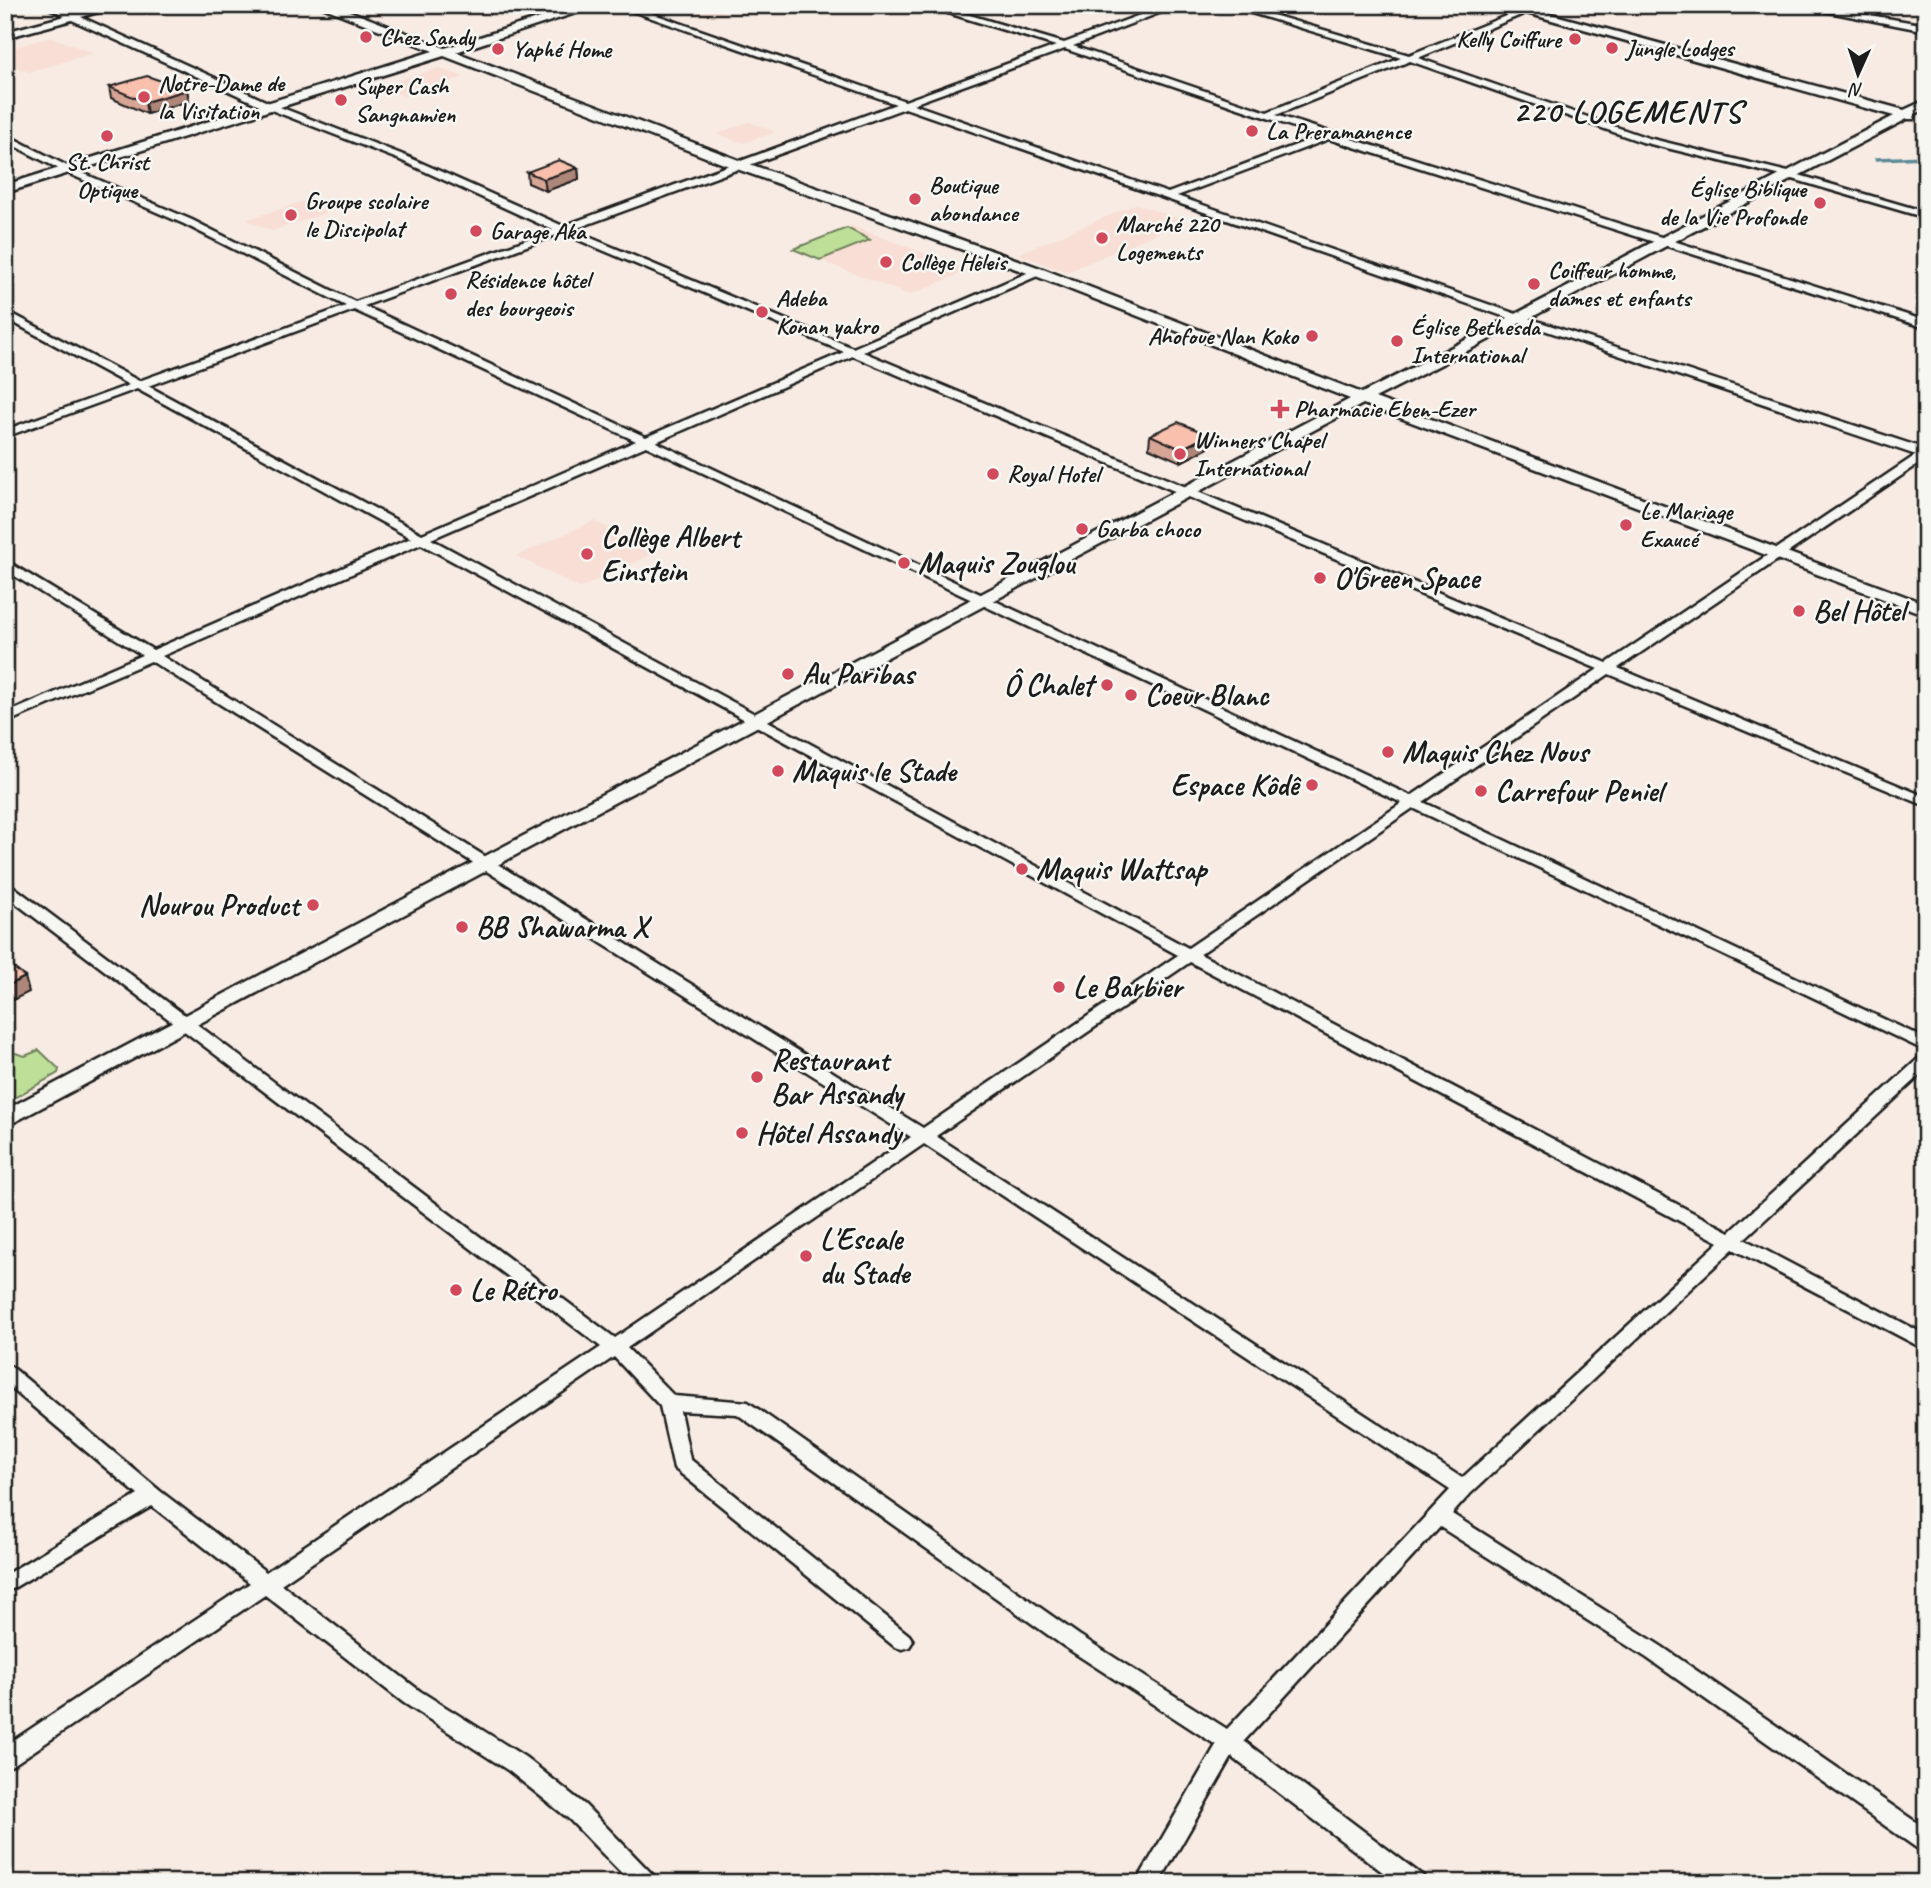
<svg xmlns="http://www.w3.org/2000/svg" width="1931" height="1888" font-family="Caveat,sans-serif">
  <rect width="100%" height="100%" fill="#f7ebe4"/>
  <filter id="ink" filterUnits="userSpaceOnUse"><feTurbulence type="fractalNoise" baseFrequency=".0143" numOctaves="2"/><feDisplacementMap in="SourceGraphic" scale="14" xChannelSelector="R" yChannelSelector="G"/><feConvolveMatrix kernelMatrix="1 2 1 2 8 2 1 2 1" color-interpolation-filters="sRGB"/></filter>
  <g filter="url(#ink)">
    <g fill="#f8ded4">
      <path d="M671 5H747L709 17Z"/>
      <path d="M51 37 93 53 29 72 5 63V50Z"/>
      <path d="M439 68 464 77 405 96 379 86Z"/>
      <path d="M749 122 775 132 743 143 716 134Z"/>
      <path d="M311 199 335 210 272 231 247 220Z"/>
      <path d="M1136 204 1185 221 1067 272 1018 254Z"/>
      <path d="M852 226 969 270 910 295 793 250Z"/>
      <path d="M594 521 657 552 580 588 516 556Z"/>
    </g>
    <g fill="#bedf98" stroke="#6d7e5a" stroke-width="2">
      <path d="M847 228 870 240 820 260 793 249Z"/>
      <path d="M5 1050 25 1056 39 1050 59 1069 58 1073 5 1103Z"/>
    </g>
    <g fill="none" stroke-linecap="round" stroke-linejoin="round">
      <path stroke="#5d8a97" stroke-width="3.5" d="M1876 159 1926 157"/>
      <defs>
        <g id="street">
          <path d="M43 5C56 5 67 14 76 13 91 13 105 5 121 5L81 17 272 104 406 156 563 226 896 104 615 5H628L905 101 1056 46 922 5H936L1064 43 1167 5H1180L1073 46 1267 112 1401 58 1225 5H1239L1409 55 1533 5H1545L1418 58 1648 138 1792 173 1926 212V218L1786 177 1642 142 1410 61 1276 115 1926 321V328L1329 139 1177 196 1525 317 1926 449V459L1618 668 1926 797V806L1609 674 1423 802 1926 1039V1051L1413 808 1200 954 1730 1232 1920 1057 1926 1056V1070L1744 1239 1926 1335V1350L1733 1249 1470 1494 1452 1514 1661 1646 1926 1829V1852L1918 1849 1647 1658 1440 1527 1244 1741 1423 1876 1426 1883H1397L1232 1757 1159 1883H1136L1216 1745 1065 1647 737 1414 680 1411 690 1459 909 1635 913 1641 909 1647 902 1649 895 1647 674 1468 660 1406 614 1357 281 1584 420 1691 525 1757 585 1805 654 1876 657 1883H631L569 1819 509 1771 404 1703 265 1595 13 1765 5 1767V1746L250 1583 152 1506 5 1593V1575L138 1495 5 1383V1365L12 1367 160 1491 266 1572 601 1347 5 895V882L10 884 615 1338 911 1137 151 661 5 723V714L142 655 5 570V560L153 650 411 538 137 389 5 437V430L129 385 5 318V310L139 381 346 306 184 224 65 172 5 141V134L71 168 192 220 355 302 553 230 400 160 266 108 72 20 5 38V32L65 16ZM1065 49 1320 136 1168 193 913 104ZM905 108 1517 321 1916 455 1607 663 863 352 1042 274V270H1034L853 348 572 230ZM562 233 844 352 646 437 364 306ZM354 310 636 441 422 534 148 386ZM853 356 1598 669 1411 796 656 442ZM646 446 1402 803 1188 948 431 539ZM421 544 1178 955 923 1128 162 656ZM1190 962 1719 1242 1462 1478 936 1136ZM924 1144 1450 1490 1227 1729 1079 1635 748 1402 674 1396 627 1348Z"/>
          <path d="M1793 5H1813L1926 25V31Z"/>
        </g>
        <path id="secondary" d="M317 5H334L445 48 581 5H600L456 52 744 162 1043 269 1362 393C1541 303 1716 207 1894 116L1498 5H1518L1904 110 1926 100V109L1915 114 1914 119H1907C1729 211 1554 308 1375 398L1926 604V615L1363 404 5 1127V1110L1350 399 1033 275 734 168 444 56 5 193V185L433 51Z"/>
      </defs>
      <use href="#street" stroke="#1c1c1c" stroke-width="5"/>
      <use href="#secondary" stroke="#1c1c1c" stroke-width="5"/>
      <use href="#street" fill="#f6f6f2" fill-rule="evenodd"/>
      <use href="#secondary" fill="#f6f6f2" fill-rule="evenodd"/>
    </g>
    <g fill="#d6a596" stroke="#1c1c1c" stroke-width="2">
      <path d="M109 87 187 90 189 101 147 114 111 98Z"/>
      <path d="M578 168 579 179 546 191 528 183 527 172Z"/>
      <path d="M1150 435H1209L1208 448 1181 462 1149 448Z"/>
    </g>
    <g fill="#ae867a" stroke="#1c1c1c" stroke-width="2">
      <path d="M187 90 189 101 147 114 145 102Z"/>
      <path d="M578 168 579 179 546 191 544 179Z"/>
      <path d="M1209 435 1208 448 1181 462V449Z"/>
      <path d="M25 977 29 992 5 1004V987Z"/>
    </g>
    <g fill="#f9c0ae" stroke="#1c1c1c" stroke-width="2">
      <path d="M147 76 187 90 145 102 109 87Z"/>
      <path d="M559 160 578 168 544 179 527 172Z"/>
      <path d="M1178 422 1209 435 1181 449 1150 435Z"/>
      <path d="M5 961 25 977 5 987Z"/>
    </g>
  </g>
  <g fill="#d1495b" stroke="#f6f6f2" stroke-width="2.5">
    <circle cx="366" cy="37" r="7"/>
    <circle cx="1575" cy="39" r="7"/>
    <circle cx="1612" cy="48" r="7"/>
    <circle cx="498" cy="49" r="7"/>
    <circle cx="144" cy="97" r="7"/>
    <circle cx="341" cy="100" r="7"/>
    <circle cx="1252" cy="131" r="7"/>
    <circle cx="107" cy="136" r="7"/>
    <circle cx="915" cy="199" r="7"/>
    <circle cx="1820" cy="203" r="7"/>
    <circle cx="291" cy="215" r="7"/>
    <circle cx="476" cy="231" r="7"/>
    <circle cx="1102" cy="238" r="7"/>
    <circle cx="886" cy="262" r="7"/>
    <circle cx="1534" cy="284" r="7"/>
    <circle cx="451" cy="294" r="7"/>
    <circle cx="762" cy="312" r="7"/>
    <circle cx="1312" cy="336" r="7"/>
    <circle cx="1397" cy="341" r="7"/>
    <path d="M1276.5 398.5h7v7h7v7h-7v7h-7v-7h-7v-7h7z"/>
    <circle cx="1180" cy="454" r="7"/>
    <circle cx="993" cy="474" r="7"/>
    <circle cx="1626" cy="525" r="7"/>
    <circle cx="1082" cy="529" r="7"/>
    <circle cx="587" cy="554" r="7"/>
    <circle cx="904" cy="563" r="7"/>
    <circle cx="1320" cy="578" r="7"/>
    <circle cx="1799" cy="611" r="7"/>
    <circle cx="788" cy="674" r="7"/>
    <circle cx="1107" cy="685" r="7"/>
    <circle cx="1131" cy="695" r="7"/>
    <circle cx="1388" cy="752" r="7"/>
    <circle cx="778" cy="771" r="7"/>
    <circle cx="1312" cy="785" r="7"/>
    <circle cx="1481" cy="791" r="7"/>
    <circle cx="1022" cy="869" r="7"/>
    <circle cx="313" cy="905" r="7"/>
    <circle cx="462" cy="927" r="7"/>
    <circle cx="1059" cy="987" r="7"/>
    <circle cx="757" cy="1077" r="7"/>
    <circle cx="742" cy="1133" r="7"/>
    <circle cx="806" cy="1256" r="7"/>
    <circle cx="456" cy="1290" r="7"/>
  </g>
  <g text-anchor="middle" stroke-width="5" stroke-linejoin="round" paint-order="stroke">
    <g font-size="24" font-weight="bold" fill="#1c1c1c" stroke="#f6f6f2" text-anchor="start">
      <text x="380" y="45">Chez Sandy</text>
      <text x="1561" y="47" text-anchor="end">Kelly Coiffure</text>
      <text x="1626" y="56">Jungle Lodges</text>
      <text x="512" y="57">Yaphé Home</text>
      <text x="158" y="91">Notre-Dame de<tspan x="158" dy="28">la Visitation</tspan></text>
      <text x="355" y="94">Super Cash<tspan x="355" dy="28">Sangnamien</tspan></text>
      <text x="1266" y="139">La Preramanence</text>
      <text x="107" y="170" text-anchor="middle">St. Christ<tspan x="107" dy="28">Optique</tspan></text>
      <text x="929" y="193">Boutique<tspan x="929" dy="28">abondance</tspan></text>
      <text x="1806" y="197" text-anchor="end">Église Biblique<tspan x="1806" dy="28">de la Vie Profonde</tspan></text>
      <text x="305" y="209">Groupe scolaire<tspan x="305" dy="28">le Discipolat</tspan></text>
      <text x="1116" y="232">Marché 220<tspan x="1116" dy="28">Logements</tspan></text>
      <text x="490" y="239">Garage Aka</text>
      <text x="900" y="270">Collège Heleis</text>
      <text x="1548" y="278">Coiffeur homme,<tspan x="1548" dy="28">dames et enfants</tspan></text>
      <text x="465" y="288">Résidence hôtel<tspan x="465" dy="28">des bourgeois</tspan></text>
      <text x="776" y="306">Adeba<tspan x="776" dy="28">Konan yakro</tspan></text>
      <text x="1411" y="335">Église Bethesda<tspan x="1411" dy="28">International</tspan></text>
      <text x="1298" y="344" text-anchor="end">Ahofoue Nan Koko</text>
      <text x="1294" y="417">Pharmacie Eben-Ezer</text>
      <text x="1194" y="448">Winners Chapel<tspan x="1194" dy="28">International</tspan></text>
      <text x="1007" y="482">Royal Hotel</text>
      <text x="1640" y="519">Le Mariage<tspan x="1640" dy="28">Exaucé</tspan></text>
      <text x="1096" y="537">Garba choco</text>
    </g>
    <g font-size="30" font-weight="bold" fill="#1c1c1c" stroke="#f6f6f2" text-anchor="start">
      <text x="601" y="547">Collège Albert<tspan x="601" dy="34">Einstein</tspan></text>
      <text x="918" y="573">Maquis Zouglou</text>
      <text x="1334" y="588">O'Green Space</text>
      <text x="1813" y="621">Bel Hôtel</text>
      <text x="802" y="684">Au Paribas</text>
      <text x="1093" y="695" text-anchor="end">Ô Chalet</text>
      <text x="1145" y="705">Coeur Blanc</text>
      <text x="1402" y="762">Maquis Chez Nous</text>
      <text x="792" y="781">Maquis le Stade</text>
      <text x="1298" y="795" text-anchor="end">Espace Kôdê</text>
      <text x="1495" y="801">Carrefour Peniel</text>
      <text x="1036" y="879">Maquis Wattsap</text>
      <text x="299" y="915" text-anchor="end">Nourou Product</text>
      <text x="476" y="937">BB Shawarma X</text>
      <text x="1073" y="997">Le Barbier</text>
      <text x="771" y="1070">Restaurant<tspan x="771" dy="34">Bar Assandy</tspan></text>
      <text x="756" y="1143">Hôtel Assandy</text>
      <text x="820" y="1249">L'Escale<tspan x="820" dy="34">du Stade</tspan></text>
      <text x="470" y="1300">Le Rétro</text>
    </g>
    <g font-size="32" font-weight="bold" letter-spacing="2" fill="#1c1c1c" stroke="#f6f6f2">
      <text x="1628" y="122">220 LOGEMENTS</text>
    </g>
  </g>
  <rect width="1931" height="1888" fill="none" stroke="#f6f6f2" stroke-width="28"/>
  <rect x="14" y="14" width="1903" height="1860" fill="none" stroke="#1c1c1c" stroke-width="2.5" filter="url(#ink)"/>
  <g transform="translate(1858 74) rotate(183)" stroke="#f6f6f2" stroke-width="5" paint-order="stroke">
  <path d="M0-5L12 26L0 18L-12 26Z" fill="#1c1c1c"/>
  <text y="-10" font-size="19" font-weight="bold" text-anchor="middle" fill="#1c1c1c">N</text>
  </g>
</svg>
